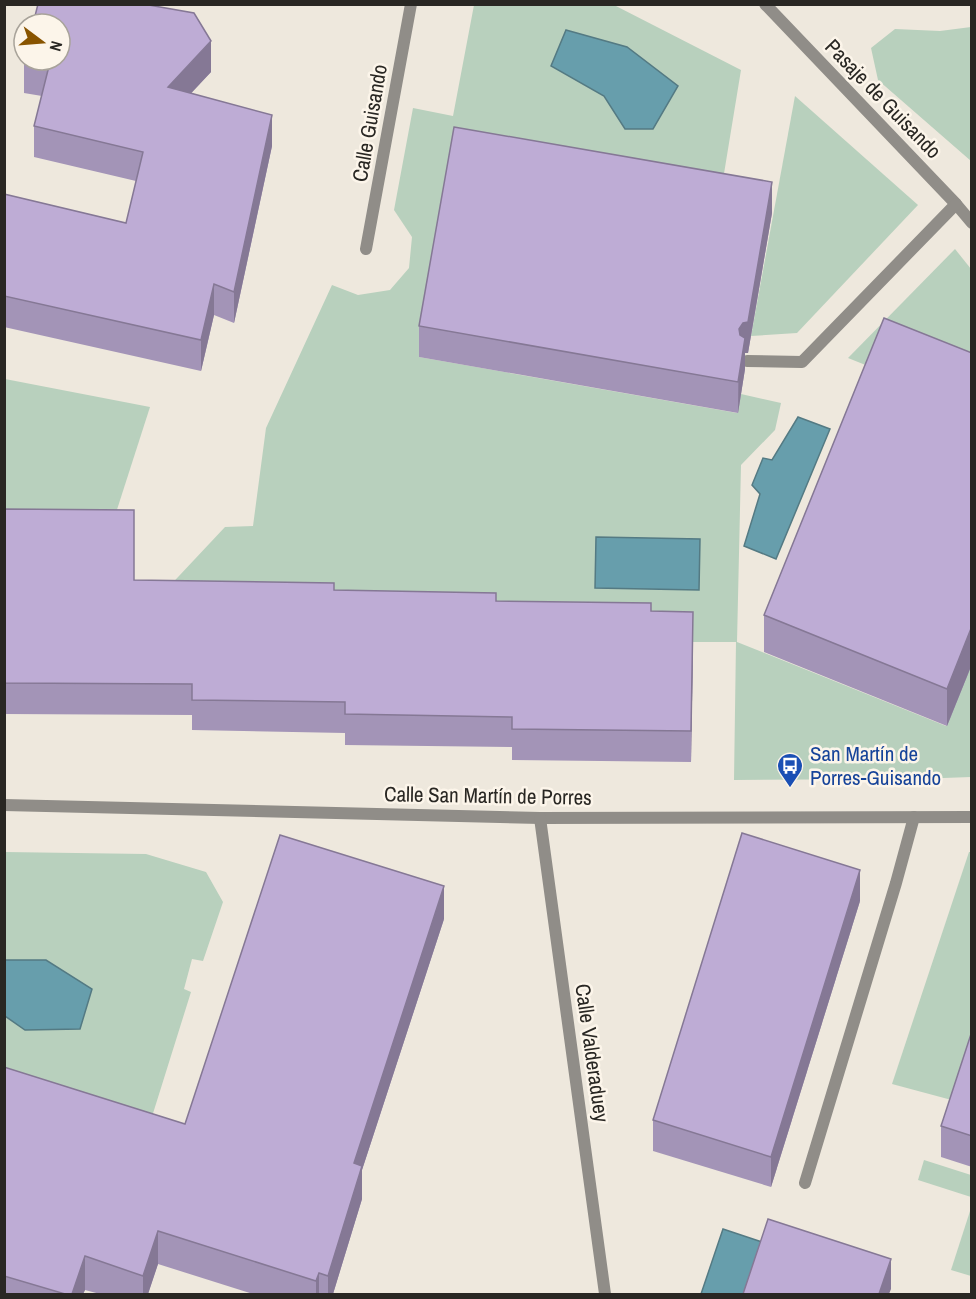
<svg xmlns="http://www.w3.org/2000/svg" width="976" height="1299" font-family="'Archivo Narrow',sans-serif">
  <rect width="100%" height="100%" fill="#eee8dd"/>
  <g fill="#b8d0bd">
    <path d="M474 5H614L741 70 719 204 419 357 737 413 741 394 781 403 775 430 741 465 737 642 946 726 971 664V777L916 779 734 780 736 642H651L163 593 225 527 253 526 266 428 332 285 358 295 390 290 409 268 412 237 394 210 413 108 453 116Z"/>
    <path d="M971 27H972L971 161 878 80 871 48 895 29 940 31Z"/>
    <path d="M795 96 918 205 797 333 751 336Z"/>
    <path d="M955 249 971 269V390L878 370 848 358Z"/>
    <path d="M5 379 150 407 113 522 5 519Z"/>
    <path d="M5 852 146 854 206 872 223 902 203 961 192 959 184 989 191 992 150 1123 5 1089Z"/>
    <path d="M969 852H971V1062L959 1102 892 1084Z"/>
    <path d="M924 1160 971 1175V1197L918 1180Z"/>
    <path d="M971 1208V1276L951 1270Z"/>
  </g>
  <g fill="#679eac" stroke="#547a83" stroke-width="1.5">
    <path d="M566 30 627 47 678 86 653 129H625L604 96 551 66Z"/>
    <path d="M798 417 830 429 776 559 744 546 760 494 752 485 763 458 772 460Z"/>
    <path d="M596 537 700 539 699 590 595 588Z"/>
    <path d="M5 960H46L92 989 80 1029 25 1030 5 1016Z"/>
    <path d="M723 1229 762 1242 744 1294H701Z"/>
  </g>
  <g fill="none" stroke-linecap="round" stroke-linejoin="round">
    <path stroke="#908d88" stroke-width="12" d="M805 1183 896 883 914 817"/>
    <g stroke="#908d88" stroke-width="12">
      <path d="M765 4 956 204 972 223"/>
      <path d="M366 249 411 4"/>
      <path d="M747 361 802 362 956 204"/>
      <path d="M4 805 540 818 972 817"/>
      <path d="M540 818 605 1294"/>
    </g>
  </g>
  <g fill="#a394b7">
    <path d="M24 62 211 72 191 93 272 146 234 323 214 315 201 371 4 327V194L126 223 136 181 34 157V126L42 96 24 93Z"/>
    <path d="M772 213 748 353H745V369L738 413 419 357V326Z"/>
    <path d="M972 353V664L947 726 764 652V615Z"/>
    <path d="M4 509 134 580 334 590 651 611 693 643 691 762 512 760V747L345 745V733L192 730V715L4 714Z"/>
    <path d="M860 901 771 1187 653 1151V1120Z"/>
    <path d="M444 919 362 1170V1199L333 1294H253L158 1264 148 1294H100L85 1290 83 1294H4V1067L185 1124Z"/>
    <path d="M972 1031V1167L941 1157V1126Z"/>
  </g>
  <g fill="#857895">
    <path d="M211 41V72L168 118V87Z"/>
    <path d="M272 115V146L234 323V292Z"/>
    <path d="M772 182V213L748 353H745V369L738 413 739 329Z"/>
    <path d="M214 284V315L201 371V340Z"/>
    <path d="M693 612V643L691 762V731Z"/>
    <path d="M972 626V664L947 726V689Z"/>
    <path d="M860 870V901L771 1187V1157Z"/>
    <path d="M444 886V919L362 1170V1199L333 1294H328V1276L354 1163Z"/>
    <path d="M158 1231V1264L148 1294H143V1276Z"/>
    <path d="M85 1256V1290L83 1294H72Z"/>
    <path d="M891 1259V1289L889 1294H879Z"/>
    <path d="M319 1273V1294H316V1281Z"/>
  </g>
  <g fill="#beacd5" stroke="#857895" stroke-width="1.5">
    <path d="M38 4H143L194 13 211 41 168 87 272 115 234 292 214 284 201 340 4 296V194L126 223 143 152 34 126 49 66 24 62V60H60V24H33Z"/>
    <path d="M454 127 772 182 748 322 743 323 739 329 740 335 745 338 738 382 419 326Z"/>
    <path d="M884 318 972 353V626L947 689 764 615Z"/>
    <path d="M4 509 134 510V580L334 583V590L496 593V601L651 603V611L693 612 691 731 512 729V717L345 714V702L192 700V684L4 683Z"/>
    <path d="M742 833 860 870 771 1157 653 1120Z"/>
    <path d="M280 835 444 886 354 1163 362 1166 328 1276 319 1273 316 1281 158 1231 143 1276 85 1256 72 1294H65L4 1276V1067L185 1124Z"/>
    <path d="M972 1031V1136L941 1126Z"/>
    <path d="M768 1219 891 1259 879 1294H743Z"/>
  </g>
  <defs>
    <symbol id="bus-pin" viewBox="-11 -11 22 30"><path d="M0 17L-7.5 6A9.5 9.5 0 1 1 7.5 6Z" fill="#1a4fb4" stroke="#fcf5ea"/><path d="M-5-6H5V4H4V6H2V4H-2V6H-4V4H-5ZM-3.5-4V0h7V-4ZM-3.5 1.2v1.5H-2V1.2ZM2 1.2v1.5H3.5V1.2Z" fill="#fff"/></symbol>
  </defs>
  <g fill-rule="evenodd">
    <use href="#bus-pin" x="775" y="751" width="30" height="40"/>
  </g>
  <g text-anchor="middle" stroke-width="5" stroke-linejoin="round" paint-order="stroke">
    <g font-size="21" fill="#292723" stroke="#fcf5ea">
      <text transform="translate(883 99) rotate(46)" y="7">Pasaje de Guisando</text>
      <text transform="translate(370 123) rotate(-80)" y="7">Calle Guisando</text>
      <text transform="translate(488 796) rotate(1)" y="7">Calle San Martín de Porres</text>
      <text transform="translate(592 1053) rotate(82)" y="7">Calle Valderaduey</text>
    </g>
    <g font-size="21" fill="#164399" stroke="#fcf5ea" text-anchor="start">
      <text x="810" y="761">San Martín de<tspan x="810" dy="24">Porres-Guisando</tspan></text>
    </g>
  </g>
  <rect width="976" height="1299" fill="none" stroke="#292723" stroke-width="12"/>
  <g transform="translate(42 42) rotate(106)"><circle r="28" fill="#fcf5ea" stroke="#a8a39a" stroke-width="1.5"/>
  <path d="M0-4.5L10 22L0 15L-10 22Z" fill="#885400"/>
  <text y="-9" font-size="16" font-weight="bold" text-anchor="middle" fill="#292723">N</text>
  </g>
</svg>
